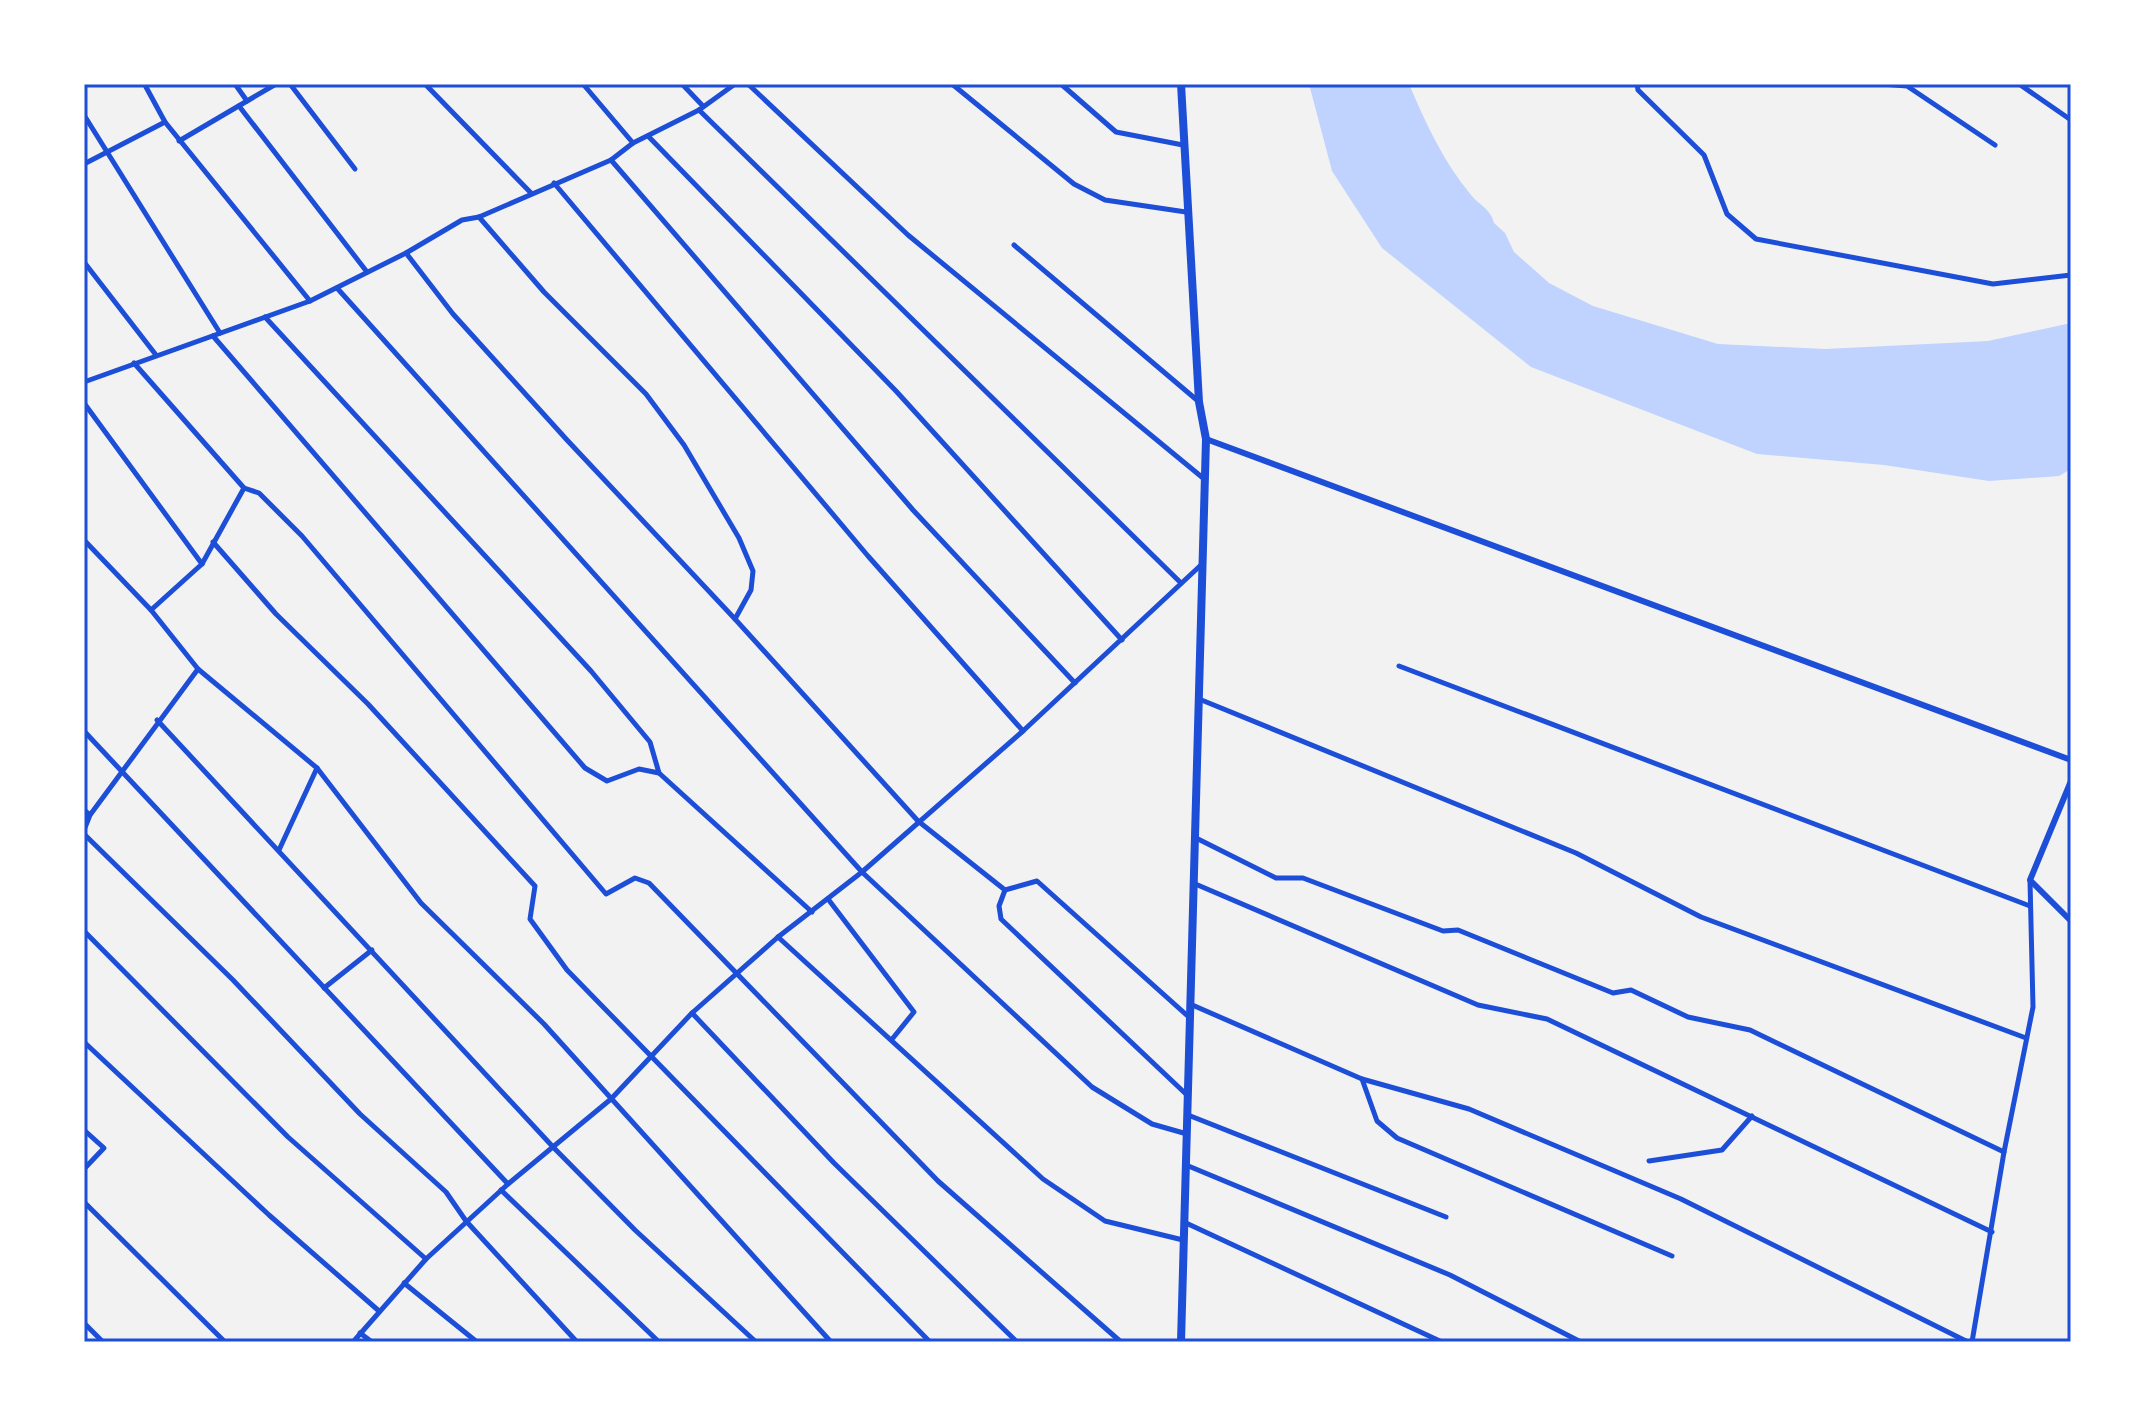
<svg xmlns="http://www.w3.org/2000/svg" width="2155" height="1426" font-family="'Noto Sans',sans-serif">
  <rect width="100%" height="100%" fill="#f2f2f2"/>
  <path fill="#bfd3fe" d="M1309 84H1409C1426 124 1443 161 1471 195 1479 205 1491 209 1494 223L1505 233 1514 252 1549 283 1593 306 1718 344 1825 349 1988 341 2071 323V469L2059 476 1989 481 1884 465 1757 454 1531 367 1382 248 1332 171Z"/>
  <g fill="none" stroke-linecap="round" stroke-linejoin="round">
    <g stroke="#1d4ed8" stroke-width="5">
      <path d="M235 84 247 101"/>
      <path d="M290 84 355 169"/>
      <path d="M425 84 531 193"/>
      <path d="M583 84 633 143"/>
      <path d="M682 84 702 105"/>
      <path d="M748 84 908 235 1203 478"/>
      <path d="M952 84 1074 184 1105 200 1186 212"/>
      <path d="M1061 84 1116 132 1183 145"/>
      <path d="M1637 84 1638 90 1704 155 1727 214 1756 239 1993 284 2071 275"/>
      <path d="M1882 84 1907 86 1995 145"/>
      <path d="M2019 84 2071 120"/>
      <path d="M146 87 165 122 310 301"/>
      <path d="M239 106 367 272"/>
      <path d="M699 110 1181 583"/>
      <path d="M84 115 220 333"/>
      <path d="M648 136 896 391 1122 640"/>
      <path d="M179 141 276 84"/>
      <path d="M611 160 913 510 1075 683"/>
      <path d="M84 164 165 122"/>
      <path d="M554 183 868 556 1023 731"/>
      <path d="M479 217 544 292 646 394 684 445 739 538 753 571 751 590 735 619"/>
      <path d="M1014 245 1198 401"/>
      <path d="M406 253 453 314 567 440 735 619 918 821 1005 890 999 906 1001 919 1187 1095"/>
      <path d="M84 262 156 355"/>
      <path d="M337 288 862 872 1092 1087 1152 1124 1187 1134"/>
      <path d="M265 317 591 671 650 742 659 773 812 912"/>
      <path d="M213 336 585 768 607 781 639 769 659 773"/>
      <path d="M134 363 244 488 259 493 302 536 606 894 635 878 649 883 938 1181 1121 1342"/>
      <path d="M84 382 310 301 406 253 462 220 479 217 611 160 633 143 699 110 735 84"/>
      <path d="M84 403 202 564"/>
      <path d="M84 540 151 610 198 669 317 768 421 903 544 1024 831 1342"/>
      <path d="M213 542 276 614 368 704 535 886 530 919 567 970 930 1342"/>
      <path d="M151 610 202 564 244 488"/>
      <path d="M1399 666 2030 906"/>
      <path d="M1199 699 1576 853 1701 917 2026 1038"/>
      <path d="M157 720 554 1148 635 1230 756 1342"/>
      <path d="M84 731 508 1184"/>
      <path d="M84 810 90 815"/>
      <path d="M84 830 90 815 198 669"/>
      <path d="M84 834 233 980 360 1114 446 1192 466 1221 577 1342"/>
      <path d="M1196 838 1276 878H1303L1443 931 1458 930 1613 993 1631 990 1688 1017 1750 1030 2004 1152"/>
      <path d="M279 850 317 768"/>
      <path d="M1193 883 1478 1005 1547 1019 1992 1232"/>
      <path d="M1005 890 1037 881 1190 1018"/>
      <path d="M828 899 914 1012 893 1038"/>
      <path d="M84 931 288 1137 426 1259"/>
      <path d="M778 937 1043 1179 1105 1221 1183 1240"/>
      <path d="M324 988 372 950"/>
      <path d="M1190 1004 1362 1079 1469 1109 1681 1199 1968 1342"/>
      <path d="M692 1013 834 1163 1017 1342"/>
      <path d="M84 1042 269 1215 379 1311"/>
      <path d="M1362 1079 1377 1121 1397 1138 1672 1256"/>
      <path d="M1188 1115 1446 1217"/>
      <path d="M84 1130 104 1148 84 1169"/>
      <path d="M1649 1161 1722 1150 1752 1116"/>
      <path d="M1186 1165 1450 1275 1581 1342"/>
      <path d="M501 1190 659 1342"/>
      <path d="M84 1202 225 1342"/>
      <path d="M1186 1223 1442 1342"/>
      <path d="M404 1283 477 1342"/>
      <path d="M84 1323 103 1342"/>
      <path d="M360 1333 372 1342"/>
      <path d="M353 1342 426 1259 508 1184 611 1099 692 1013 778 937 862 872 1023 731 1201 565"/>
      <path d="M1972 1342 2004 1152 2033 1007 2030 881"/>
    </g>
    <g stroke="#1d4ed8" stroke-width="6">
      <path d="M1206 439 2071 760"/>
      <path d="M2071 781 2030 880 2071 921"/>
    </g>
    <path stroke="#1d4ed8" stroke-width="8" d="M1181 1342 1206 439 1199 402 1181 84"/>
  </g>
  <rect width="2155" height="1426" fill="none" stroke="#ffffff" stroke-width="172"/>
  <rect x="86" y="86" width="1983" height="1254" fill="none" stroke="#1d4ed8" stroke-width="3"/>
</svg>
